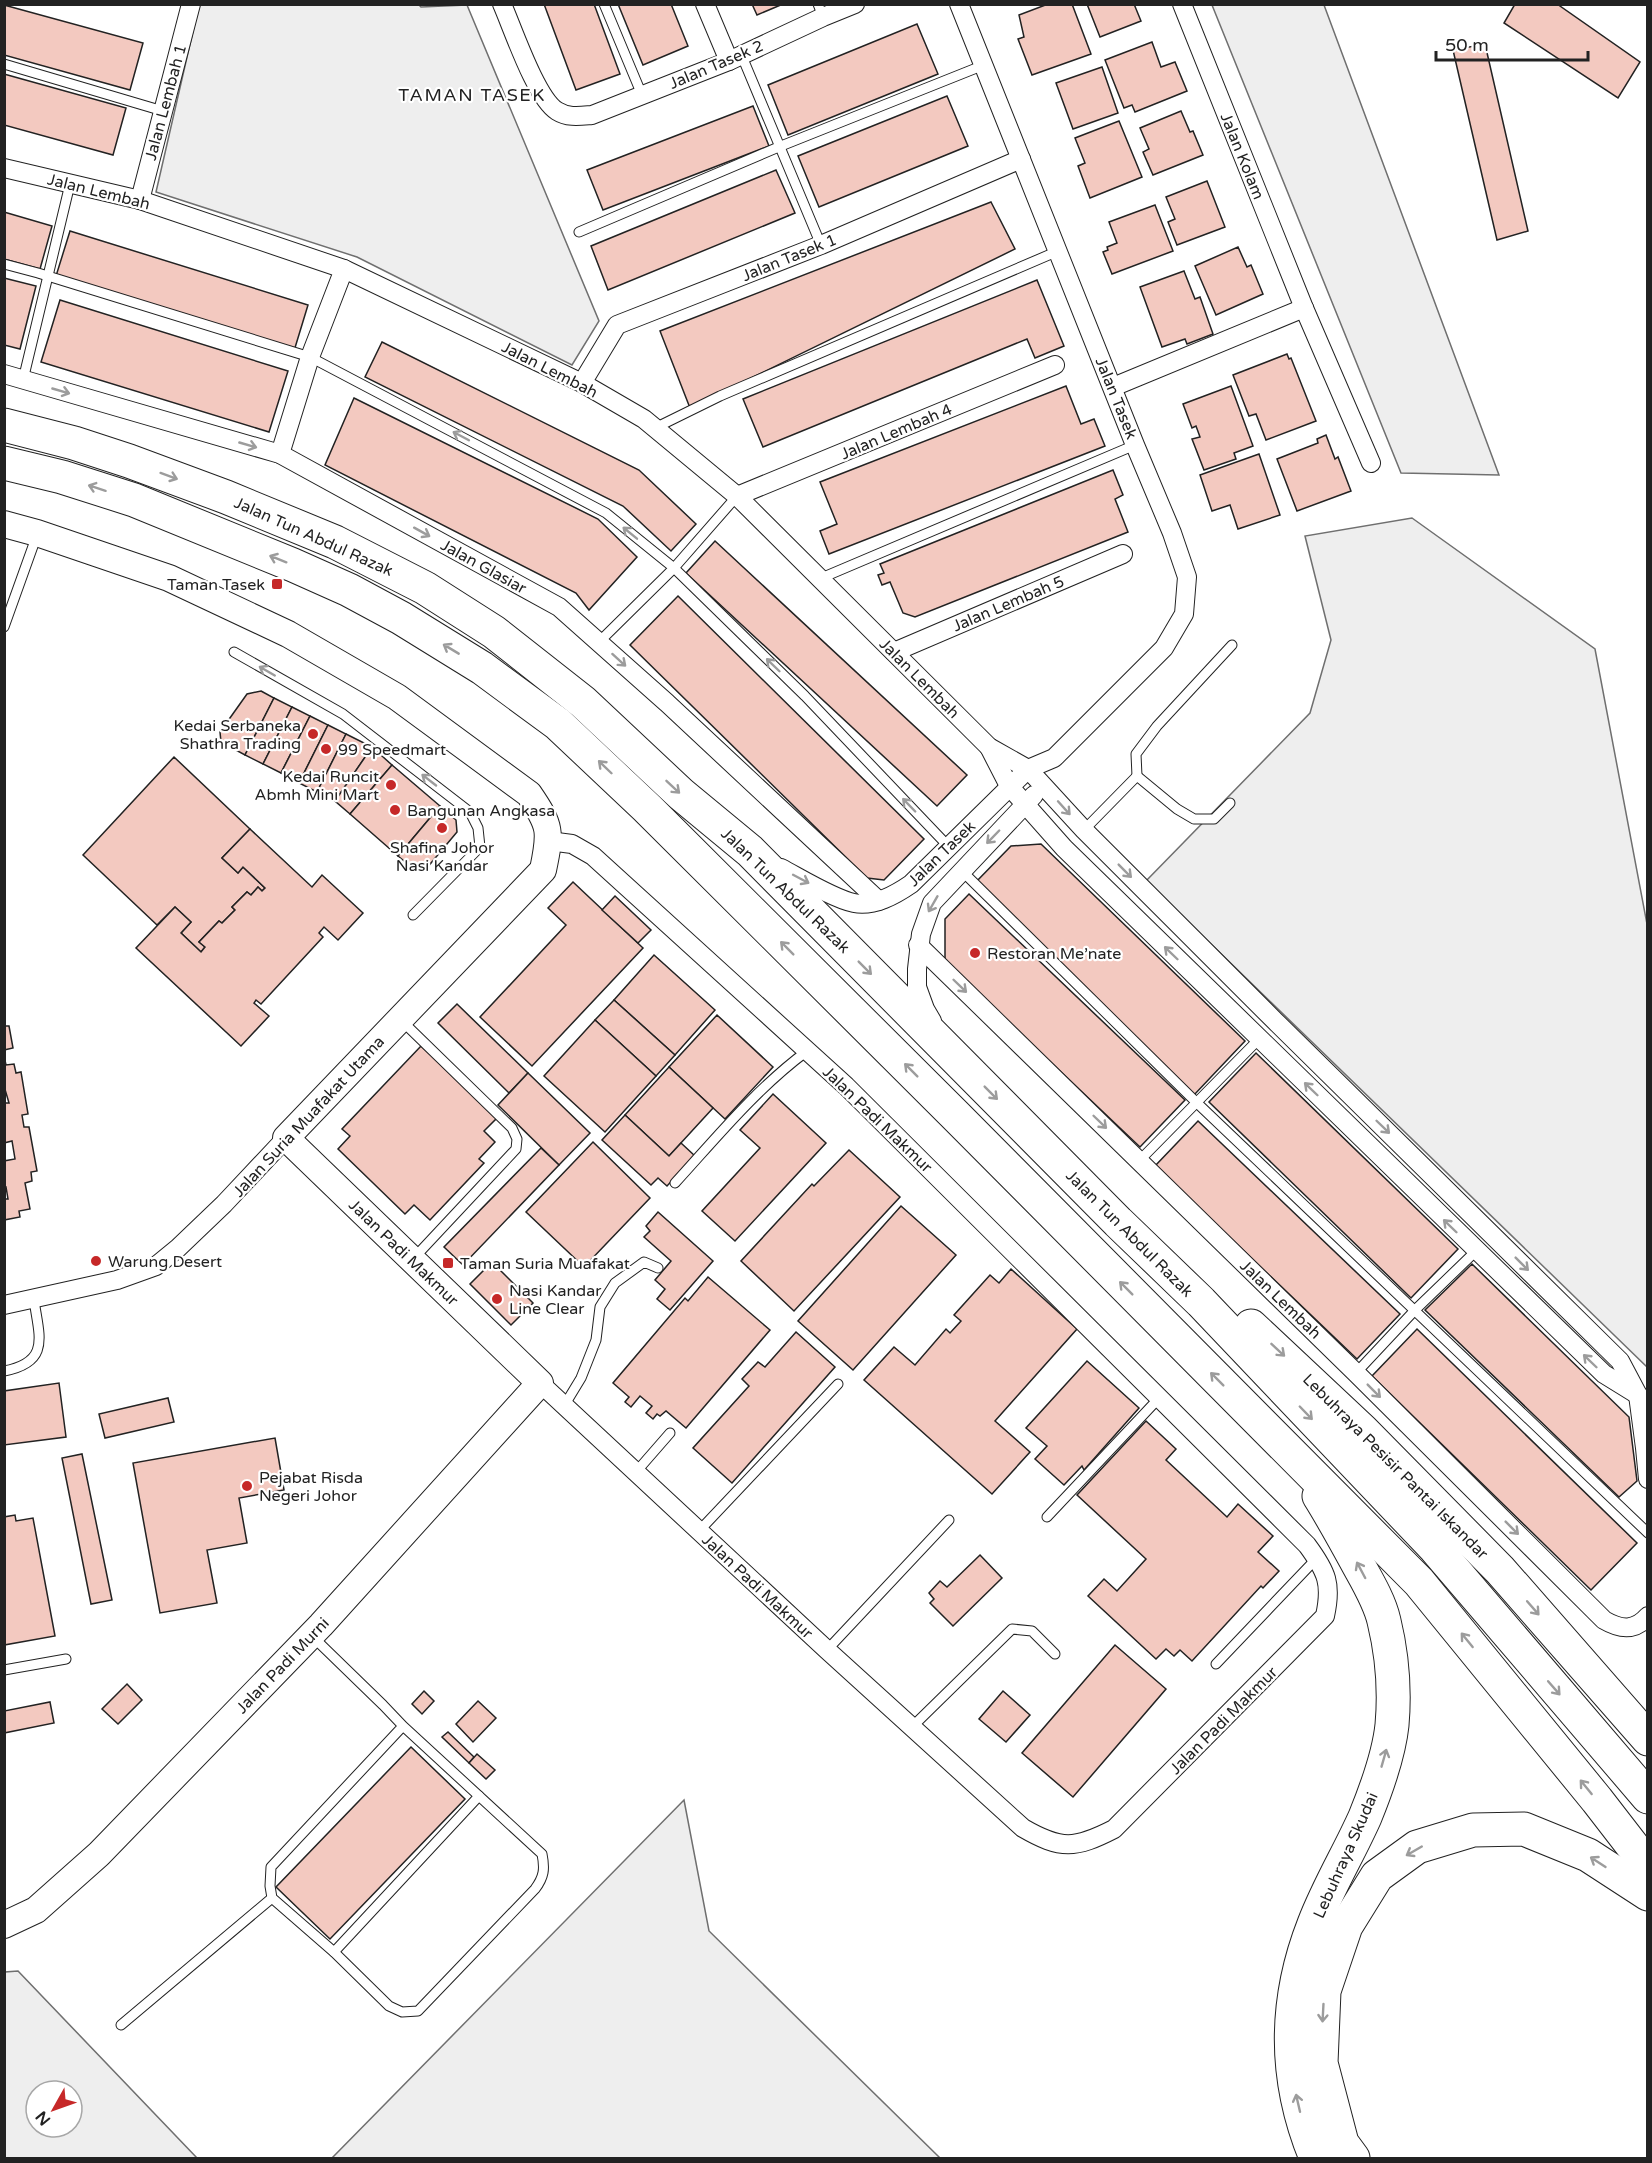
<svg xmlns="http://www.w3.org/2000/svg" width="1652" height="2163" font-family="'Varela Round',sans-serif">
  <rect width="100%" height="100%" fill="#fff"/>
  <g fill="#eee" stroke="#6f6f6f" stroke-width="1.5" fill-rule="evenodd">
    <path d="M418 4 421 7 467 5 599 321 572 365 357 257 156 192 199 5Z"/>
    <path d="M1212 5H1324L1499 475 1401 473Z"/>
    <path d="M1412 518 1595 649 1647 924V1367L1146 881 1310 713 1331 640 1305 536Z"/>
    <path d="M684 1800 709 1931 940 2158H332Z"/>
    <path d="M18 1971 197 2158H5V1972ZM36 2091H72V2127H36Z"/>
  </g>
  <g fill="#f3c9c0" stroke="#222" stroke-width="1.5">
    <path d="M544 4H594L620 74 576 90Z"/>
    <path d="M618 4H671L688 46 643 65Z"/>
    <path d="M752 4H783L757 15Z"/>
    <path d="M1048 4H1072L1091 54 1032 75 1018 39 1024 37 1019 15Z"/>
    <path d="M1087 4H1134L1141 21 1100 37Z"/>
    <path d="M1515 4H1557L1640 62 1618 98 1504 23Z"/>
    <path d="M4 5 143 43 130 90 4 55Z"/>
    <path d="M917 24 938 74 788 135 768 85Z"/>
    <path d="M1152 42 1161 67 1175 62 1187 91 1135 112 1132 105 1124 108 1105 60Z"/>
    <path d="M1485 44 1528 231 1497 240 1453 50Z"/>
    <path d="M1102 67 1118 113 1073 129 1056 83Z"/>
    <path d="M4 74 126 108 113 155 4 125Z"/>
    <path d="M947 96 968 146 819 207 798 156Z"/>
    <path d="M753 106 769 146 603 210 587 170Z"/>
    <path d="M1181 111 1190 132 1193 131 1203 155 1153 175 1143 152 1149 149 1140 128Z"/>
    <path d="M1119 121 1142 177 1090 198 1078 166 1085 163 1075 138Z"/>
    <path d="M776 170 795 213 608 290 591 246Z"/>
    <path d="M1207 181 1225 227 1177 245 1168 222 1175 219 1166 197Z"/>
    <path d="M991 202 1015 249 690 408 660 331Z"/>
    <path d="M1155 205 1173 251 1112 274 1103 252 1108 250 1107 247 1117 243 1109 222Z"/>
    <path d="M4 212 52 226 40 269 4 259Z"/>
    <path d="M70 231 308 305 294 351 56 276Z"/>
    <path d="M1238 247 1247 267 1251 265 1263 294 1216 315 1195 266Z"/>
    <path d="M1184 271 1195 299 1200 297 1213 334 1187 344 1185 339 1162 347 1140 287Z"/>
    <path d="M4 278 36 286 20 349 4 345Z"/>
    <path d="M1037 280 1064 346 1035 358 1027 339 763 447 743 399Z"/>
    <path d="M60 300 288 371 269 432 41 362Z"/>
    <path d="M382 342 639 470 696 524 671 551 623 506 365 377Z"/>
    <path d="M1287 354 1289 359 1291 358 1316 421 1266 440 1256 414 1249 416 1233 375Z"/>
    <path d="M1066 386 1081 424 1094 419 1105 446 829 554 820 531 837 524 820 482Z"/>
    <path d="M1231 386 1253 446 1234 453 1236 459 1204 470 1192 439 1200 437 1196 426 1192 428 1183 404Z"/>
    <path d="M354 398 598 519 637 557 589 610 576 593 325 465Z"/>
    <path d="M1326 435 1335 459 1338 457 1351 491 1297 511 1277 459 1318 443 1317 439Z"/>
    <path d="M1259 454 1280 515 1238 529 1230 505 1212 511 1200 475Z"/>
    <path d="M1113 470 1123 495 1115 499 1128 532 915 617 903 613 890 582 882 585 878 575 884 573 880 564Z"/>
    <path d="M715 541 967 775 937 806 686 573Z"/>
    <path d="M678 596 924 839 884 880 867 878 630 645Z"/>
    <path d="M261 691 274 698 245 755 221 742 220 732 247 694Z"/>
    <path d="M274 698 292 707 263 764 245 755Z"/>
    <path d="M292 707 310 716 281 773 263 764Z"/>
    <path d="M310 716 328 725 299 783 281 773Z"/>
    <path d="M328 725 346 734 317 792 299 783Z"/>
    <path d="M346 734 372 747 335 801 317 792Z"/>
    <path d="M372 747 392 765 350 814 335 801Z"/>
    <path d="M174 757 250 829 222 858 238 873 243 867 265 888 262 891 258 887 251 895 247 892 232 907 235 910 222 923 219 921 199 942 205 947 201 952 181 933 191 922 175 907 157 925 83 855Z"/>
    <path d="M392 765 440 806 398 856 350 814Z"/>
    <path d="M440 806 456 820 457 832 426 869 415 870 398 856Z"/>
    <path d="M250 829 312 887 322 875 363 913 338 940 324 927 319 933 323 937 261 1004 256 1000 254 1003 269 1016 241 1046 136 948 175 907 191 922 181 933 201 952 205 947 199 942 219 921 222 923 235 910 232 907 247 892 251 895 258 887 262 891 265 888 243 867 238 873 222 858Z"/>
    <path d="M1041 844 1245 1041 1194 1095 975 883 1011 846Z"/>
    <path d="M573 882 643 948 532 1066 480 1017 566 925 548 908Z"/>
    <path d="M969 894 1185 1100 1140 1147 945 962V919Z"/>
    <path d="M615 896 651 930 638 943 602 910Z"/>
    <path d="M654 955 715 1010 675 1055 614 1000Z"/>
    <path d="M614 1000 675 1055 656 1076 595 1020Z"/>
    <path d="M457 1004 528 1073 509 1093 438 1023Z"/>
    <path d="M717 1015 773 1067 725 1119 669 1067Z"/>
    <path d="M595 1020 656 1076 605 1132 544 1076Z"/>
    <path d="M4 1026H9L13 1048 4 1050Z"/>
    <path d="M421 1046 497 1118 484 1131 495 1142 479 1159 484 1163 430 1220 414 1205 405 1214 338 1149 350 1136 342 1129Z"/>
    <path d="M1256 1053 1458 1249 1411 1298 1209 1102Z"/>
    <path d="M4 1056 6 1065 14 1064 16 1073 21 1072 28 1114 22 1115 24 1127H29L37 1171 31 1172 32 1181 25 1183 30 1209 19 1211 20 1217 4 1220V1199H8L6 1187 4 1188V1161L15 1159 12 1141 4 1143V1103H9L4 1086Z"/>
    <path d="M669 1067 713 1108 669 1156 625 1115Z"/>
    <path d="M528 1073 590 1133 559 1165 498 1105Z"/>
    <path d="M773 1094 826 1143 735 1241 702 1211 760 1148 740 1130Z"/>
    <path d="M625 1115 669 1156 681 1143 695 1156 667 1186 658 1178 651 1185 602 1140Z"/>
    <path d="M1198 1121 1400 1314 1357 1359 1155 1166Z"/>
    <path d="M593 1142 650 1198 584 1267 526 1212Z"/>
    <path d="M541 1148 559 1165 463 1265 444 1247Z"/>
    <path d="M849 1150 900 1197 794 1311 741 1261 812 1184 814 1186Z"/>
    <path d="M901 1206 956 1255 853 1370 798 1321Z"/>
    <path d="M658 1212 713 1261 670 1310 657 1299 665 1289 655 1280 671 1261 644 1237 650 1231 646 1226Z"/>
    <path d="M492 1262 533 1303 511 1325 470 1284Z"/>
    <path d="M1472 1264 1629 1417 1637 1481 1619 1497 1425 1310Z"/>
    <path d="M1011 1269 1077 1329 995 1421 1030 1452 992 1494 864 1380 894 1347 915 1365 946 1329 950 1333 961 1321 954 1315 990 1275 999 1283Z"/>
    <path d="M708 1277 770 1330 686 1428 666 1411 660 1416 657 1414 653 1419 646 1413 652 1406 640 1396 631 1407 625 1402 629 1397 613 1383 685 1298 688 1301Z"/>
    <path d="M1417 1329 1637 1543 1591 1590 1372 1376Z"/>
    <path d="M796 1332 835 1367 732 1483 693 1448 749 1386 742 1379 758 1362 765 1367Z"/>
    <path d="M1087 1361 1139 1408 1084 1470 1082 1466 1064 1485 1035 1459 1047 1446 1026 1428Z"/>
    <path d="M59 1383 66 1437 4 1445V1391Z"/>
    <path d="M168 1398 174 1422 105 1438 99 1414Z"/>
    <path d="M1146 1421 1176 1449 1166 1460 1227 1517 1238 1504 1273 1536 1258 1552 1279 1571 1263 1588 1261 1586 1192 1661 1180 1650 1174 1656 1166 1649 1156 1659 1088 1596 1104 1579 1117 1591 1146 1559 1077 1495Z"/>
    <path d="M275 1438 284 1490 239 1498 247 1543 207 1550 217 1603 160 1613 133 1463Z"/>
    <path d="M82 1454 112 1600 91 1604 62 1458Z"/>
    <path d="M15 1515 16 1521 33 1518 55 1636 4 1645V1517Z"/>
    <path d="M980 1555 1002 1578 953 1626 930 1603 934 1599 929 1593 940 1581 947 1587Z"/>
    <path d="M1115 1645 1166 1689 1073 1797 1022 1753Z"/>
    <path d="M127 1684 142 1700 118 1724 102 1709Z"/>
    <path d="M424 1691 434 1701 422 1714 412 1704Z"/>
    <path d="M1003 1691 1030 1715 1006 1742 979 1719Z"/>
    <path d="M478 1701 496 1718 473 1742 456 1724Z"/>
    <path d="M50 1702 54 1723 4 1733V1711Z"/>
    <path d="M448 1732 474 1757 469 1763 442 1737Z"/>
    <path d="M411 1747 465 1799 330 1939 276 1887Z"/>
    <path d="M477 1754 495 1770 486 1779 469 1763Z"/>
  </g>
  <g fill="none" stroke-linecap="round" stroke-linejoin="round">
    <defs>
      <g id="lane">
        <path d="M604 4 642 95"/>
        <path d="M818 4 823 17"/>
        <path d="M741 54 821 245"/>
        <path d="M4 64 163 111"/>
        <path d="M579 232 781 146 984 65"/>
        <path d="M4 264 38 273 310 357 606 513 674 568 805 696 949 847"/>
        <path d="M23 380 70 184"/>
        <path d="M655 428 720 396 1058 251"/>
        <path d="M819 579 1135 445"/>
        <path d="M4 627 37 535"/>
        <path d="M599 642 674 568 737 496"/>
        <path d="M234 652 343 714 470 812 478 828 480 847 413 915"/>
        <path d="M1137 776 1136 754 1157 726 1232 645"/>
        <path d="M1084 830 1137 776 1177 809 1194 819H1214L1230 803"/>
        <path d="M961 870 1196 1102 1648 1533"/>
        <path d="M402 1021 512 1128 517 1139 516 1149 414 1258"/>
        <path d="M1140 1160 1259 1039"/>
        <path d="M675 1183C717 1137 756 1089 807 1051"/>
        <path d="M4 1371C51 1362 39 1336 34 1300"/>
        <path d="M1356 1373 1415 1310 1476 1251"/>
        <path d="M564 1406 581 1378 596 1340 600 1307 615 1283 644 1262 658 1268"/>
        <path d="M636 1472 670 1433"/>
        <path d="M1047 1517 1160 1397"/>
        <path d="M699 1531 838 1384"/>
        <path d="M313 1637 383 1705 403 1726 542 1854C545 1869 544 1877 535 1889L418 2011 402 2012 389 2006 334 1952 272 1898 270 1886 271 1867 403 1726"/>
        <path d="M827 1650 949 1520"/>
        <path d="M1216 1664 1317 1558"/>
        <path d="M4 1670 66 1659"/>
        <path d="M912 1727 1012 1629 1032 1631 1055 1654"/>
        <path d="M334 1952 479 1796"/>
        <path d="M121 2025 272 1898"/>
      </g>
      <g id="street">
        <path d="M502 4C513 29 536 98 557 111 568 118 580 116 592 115L729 61 823 17 855 4"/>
        <path d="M705 4 729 61"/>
        <path d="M1182 4 1304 308 1371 463"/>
        <path d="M4 168 140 200 344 269 582 383 644 419 737 496 989 747 1028 769 1084 830 1275 1021 1620 1361 1638 1395 1645 1448 1648 1479"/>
        <path d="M140 200 191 4"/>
        <path d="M4 374 280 454 559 607 667 703 879 901"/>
        <path d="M582 383 617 325 821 245 1021 159"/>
        <path d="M1113 387 1304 308"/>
        <path d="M280 454 310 357 344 269"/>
        <path d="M737 496 1055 365"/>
        <path d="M894 652 1123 554"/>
        <path d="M989 747 1009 786 1064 848 1604 1374 1638 1395"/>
        <path d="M781 868C800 878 834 899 854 903 874 907 895 895 911 884L1028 769 1054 758 1164 648 1184 614 1187 577 1172 533 1135 445 959 4"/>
        <path d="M918 945 1356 1373 1604 1620C1621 1630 1635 1631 1648 1616"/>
        <path d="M932 1021 925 1009 917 987V969L921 934 932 903 1034 795"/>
        <path d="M4 1305 117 1280 156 1266 178 1248 224 1204 286 1138"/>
        <path d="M540 1383 827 1650 1023 1828C1061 1850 1075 1849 1114 1829L1325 1616C1332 1584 1327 1572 1307 1545L846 1086 593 856 572 844 549 841"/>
      </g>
      <path id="secondary" d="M4 524 37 533 169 578 288 634 397 697 529 794C551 826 551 832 543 870L286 1138 540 1383 321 1625 99 1854 36 1910 4 1925"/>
      <g id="highway">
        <path d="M4 425 74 443 129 461 226 497 335 542 425 588 494 632 583 702 681 794 750 851 1118 1222 1201 1302 1435 1548 1648 1797"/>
        <path d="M4 463 62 477 134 500 293 565 349 590 401 618 482 668 558 724 647 808 955 1115 1419 1582 1597 1800 1648 1866"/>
        <path d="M1251 1326 1363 1431 1500 1570 1648 1739"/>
        <path d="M1316 2158C1284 2081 1283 2003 1314 1924 1328 1887 1349 1853 1365 1817 1376 1790 1389 1754 1392 1725 1395 1691 1392 1654 1384 1621 1380 1603 1369 1584 1360 1568 1347 1544 1334 1520 1319 1496"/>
        <path d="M1353 2158 1342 2143 1321 2063 1324 1991 1346 1926 1377 1876 1417 1847 1473 1830 1524 1829 1588 1855 1648 1894"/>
      </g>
    </defs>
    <use href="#lane" stroke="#222" stroke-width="11"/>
    <use href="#street" stroke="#222" stroke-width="20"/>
    <use href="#secondary" stroke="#222" stroke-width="28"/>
    <use href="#highway" stroke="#222" stroke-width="35"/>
    <use href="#lane" stroke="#fff" stroke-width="9"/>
    <use href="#street" stroke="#fff" stroke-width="18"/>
    <use href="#secondary" stroke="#fff" stroke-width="26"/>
    <use href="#highway" stroke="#fff" stroke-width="33"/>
  </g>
  <defs><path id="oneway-shaft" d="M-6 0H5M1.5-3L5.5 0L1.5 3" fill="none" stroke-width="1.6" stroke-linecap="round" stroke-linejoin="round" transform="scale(1.5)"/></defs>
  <g stroke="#9c9c9c">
    <use href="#oneway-shaft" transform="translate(61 391) rotate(16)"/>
    <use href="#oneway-shaft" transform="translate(461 436) rotate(-152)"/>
    <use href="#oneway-shaft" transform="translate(248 445) rotate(16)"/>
    <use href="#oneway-shaft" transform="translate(169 476) rotate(20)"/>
    <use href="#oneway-shaft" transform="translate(97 488) rotate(-162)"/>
    <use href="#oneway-shaft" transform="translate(422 532) rotate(29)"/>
    <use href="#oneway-shaft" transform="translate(630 533) rotate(-141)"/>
    <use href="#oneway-shaft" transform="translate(278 559) rotate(-158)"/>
    <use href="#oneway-shaft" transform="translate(451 649) rotate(-149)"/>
    <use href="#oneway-shaft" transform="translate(619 660) rotate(42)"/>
    <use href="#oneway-shaft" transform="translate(773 665) rotate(-136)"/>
    <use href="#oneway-shaft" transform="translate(267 671) rotate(-150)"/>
    <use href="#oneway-shaft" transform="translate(605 767) rotate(-136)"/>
    <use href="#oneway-shaft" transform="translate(429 780) rotate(-142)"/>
    <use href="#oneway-shaft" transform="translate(673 787) rotate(43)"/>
    <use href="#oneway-shaft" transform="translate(909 805) rotate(-134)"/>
    <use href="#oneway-shaft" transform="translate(1064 808) rotate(48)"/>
    <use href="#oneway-shaft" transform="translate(993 837) rotate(134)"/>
    <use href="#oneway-shaft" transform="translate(1125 871) rotate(45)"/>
    <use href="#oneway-shaft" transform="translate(801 879) rotate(28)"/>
    <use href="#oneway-shaft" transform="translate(933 904) rotate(120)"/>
    <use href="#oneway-shaft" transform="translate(787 948) rotate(-135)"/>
    <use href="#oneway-shaft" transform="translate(1171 953) rotate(-136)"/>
    <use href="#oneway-shaft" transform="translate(865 968) rotate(45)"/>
    <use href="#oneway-shaft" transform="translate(960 986) rotate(44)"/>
    <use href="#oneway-shaft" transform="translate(911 1070) rotate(-135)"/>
    <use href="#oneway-shaft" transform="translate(1311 1089) rotate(-136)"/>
    <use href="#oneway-shaft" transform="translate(991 1093) rotate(45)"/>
    <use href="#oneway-shaft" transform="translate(1100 1122) rotate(44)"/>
    <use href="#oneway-shaft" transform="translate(1383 1127) rotate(44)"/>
    <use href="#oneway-shaft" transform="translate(1450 1226) rotate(-136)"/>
    <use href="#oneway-shaft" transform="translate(1522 1264) rotate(45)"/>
    <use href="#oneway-shaft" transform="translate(1126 1288) rotate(-135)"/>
    <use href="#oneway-shaft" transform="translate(1278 1350) rotate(43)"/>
    <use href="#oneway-shaft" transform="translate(1590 1361) rotate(-136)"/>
    <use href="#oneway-shaft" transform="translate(1217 1379) rotate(-135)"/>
    <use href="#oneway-shaft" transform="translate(1374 1391) rotate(45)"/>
    <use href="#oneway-shaft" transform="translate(1306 1413) rotate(46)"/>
    <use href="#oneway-shaft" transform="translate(1512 1528) rotate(45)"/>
    <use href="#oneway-shaft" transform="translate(1361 1570) rotate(-118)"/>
    <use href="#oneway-shaft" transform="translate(1533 1608) rotate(49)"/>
    <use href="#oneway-shaft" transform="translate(1467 1640) rotate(-129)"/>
    <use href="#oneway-shaft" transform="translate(1554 1688) rotate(49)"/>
    <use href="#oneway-shaft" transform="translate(1384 1758) rotate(-74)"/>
    <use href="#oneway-shaft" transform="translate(1586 1787) rotate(-129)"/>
    <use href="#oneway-shaft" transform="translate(1414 1851) rotate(150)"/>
    <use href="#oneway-shaft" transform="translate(1598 1862) rotate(-147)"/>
    <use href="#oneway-shaft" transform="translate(1323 2013) rotate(93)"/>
    <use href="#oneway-shaft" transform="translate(1298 2103) rotate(-103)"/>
  </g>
  <g fill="#c62828" stroke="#fff" stroke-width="2">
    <rect x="271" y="578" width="12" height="12" rx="3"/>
    <circle cx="313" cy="734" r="6"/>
    <circle cx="326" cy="749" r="6"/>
    <circle cx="391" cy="785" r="6"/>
    <circle cx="395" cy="810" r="6"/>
    <circle cx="442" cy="828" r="6"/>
    <circle cx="975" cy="953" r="6"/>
    <circle cx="96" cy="1261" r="6"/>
    <rect x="442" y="1257" width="12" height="12" rx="3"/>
    <circle cx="497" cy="1299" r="6"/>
    <circle cx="247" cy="1486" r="6"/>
  </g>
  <g text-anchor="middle" stroke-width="4.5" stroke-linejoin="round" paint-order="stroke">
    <g font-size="16" fill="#222" stroke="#fff">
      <text transform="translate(716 64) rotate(-23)" y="6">Jalan Tasek 2</text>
      <text transform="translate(165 102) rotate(-75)" y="6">Jalan Lembah 1</text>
      <text transform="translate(1243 156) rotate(68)" y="6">Jalan Kolam</text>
      <text transform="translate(99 191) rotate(14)" y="6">Jalan Lembah</text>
      <text transform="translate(789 257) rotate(-22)" y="6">Jalan Tasek 1</text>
      <text transform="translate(550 369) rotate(27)" y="6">Jalan Lembah</text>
      <text transform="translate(1117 398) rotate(68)" y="6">Jalan Tasek</text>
      <text transform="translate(896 431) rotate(-23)" y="6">Jalan Lembah 4</text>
      <text transform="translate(314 536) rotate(24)" y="6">Jalan Tun Abdul Razak</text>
      <text transform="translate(484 566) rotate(29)" y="6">Jalan Glasiar</text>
      <text transform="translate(1008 603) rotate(-23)" y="6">Jalan Lembah 5</text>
      <text transform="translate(920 678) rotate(45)" y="6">Jalan Lembah</text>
      <text transform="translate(941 853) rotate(-44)" y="6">Jalan Tasek</text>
      <text transform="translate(786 890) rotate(44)" y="6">Jalan Tun Abdul Razak</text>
      <text transform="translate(308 1116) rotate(-47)" y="6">Jalan Suria Muafakat Utama</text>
      <text transform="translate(878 1119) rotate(44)" y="6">Jalan Padi Makmur</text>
      <text transform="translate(1130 1233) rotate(45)" y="6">Jalan Tun Abdul Razak</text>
      <text transform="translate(404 1252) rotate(44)" y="6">Jalan Padi Makmur</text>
      <text transform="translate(1281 1299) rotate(44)" y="6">Jalan Lembah</text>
      <text transform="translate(1396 1466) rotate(45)" y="6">Lebuhraya Pesisir Pantai Iskandar</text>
      <text transform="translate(758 1586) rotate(43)" y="6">Jalan Padi Makmur</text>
      <text transform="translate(282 1665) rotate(-46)" y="6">Jalan Padi Murni</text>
      <text transform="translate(1223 1720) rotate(-45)" y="6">Jalan Padi Makmur</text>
      <text transform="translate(1345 1855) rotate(-66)" y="6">Lebuhraya Skudai</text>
    </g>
    <g font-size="16" fill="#222" stroke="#fff" text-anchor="start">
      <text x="265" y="590" text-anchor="end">Taman Tasek</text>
      <text x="301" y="731" text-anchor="end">Kedai Serbaneka<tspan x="301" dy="18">Shathra Trading</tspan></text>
      <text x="338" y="755">99 Speedmart</text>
      <text x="379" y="782" text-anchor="end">Kedai Runcit<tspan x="379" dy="18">Abmh Mini Mart</tspan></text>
      <text x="407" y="816">Bangunan Angkasa</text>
      <text x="442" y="853" text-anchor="middle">Shafina Johor<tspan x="442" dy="18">Nasi Kandar</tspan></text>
      <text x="987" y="959">Restoran Me’nate</text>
      <text x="108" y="1267">Warung Desert</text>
      <text x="460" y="1269">Taman Suria Muafakat</text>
      <text x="509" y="1296">Nasi Kandar<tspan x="509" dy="18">Line Clear</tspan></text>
      <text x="259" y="1483">Pejabat Risda<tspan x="259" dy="18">Negeri Johor</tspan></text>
    </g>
    <g font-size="18" letter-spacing="1.5" fill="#222" stroke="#fff">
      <text x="472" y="101">TAMAN TASEK</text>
    </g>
  </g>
  <rect width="1652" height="2163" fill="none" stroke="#222222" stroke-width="12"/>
  <g transform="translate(54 2109) rotate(230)"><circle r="28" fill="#ffffff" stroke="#a7a7a7" stroke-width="1.5"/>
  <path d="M0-4.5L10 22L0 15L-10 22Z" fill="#c62828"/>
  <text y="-9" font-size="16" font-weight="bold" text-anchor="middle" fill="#222222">N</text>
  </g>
  <path d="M1436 51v9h152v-9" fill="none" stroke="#222222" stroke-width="3"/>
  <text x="1445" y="51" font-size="18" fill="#222222" stroke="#ffffff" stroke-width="4.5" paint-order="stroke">50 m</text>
</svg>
